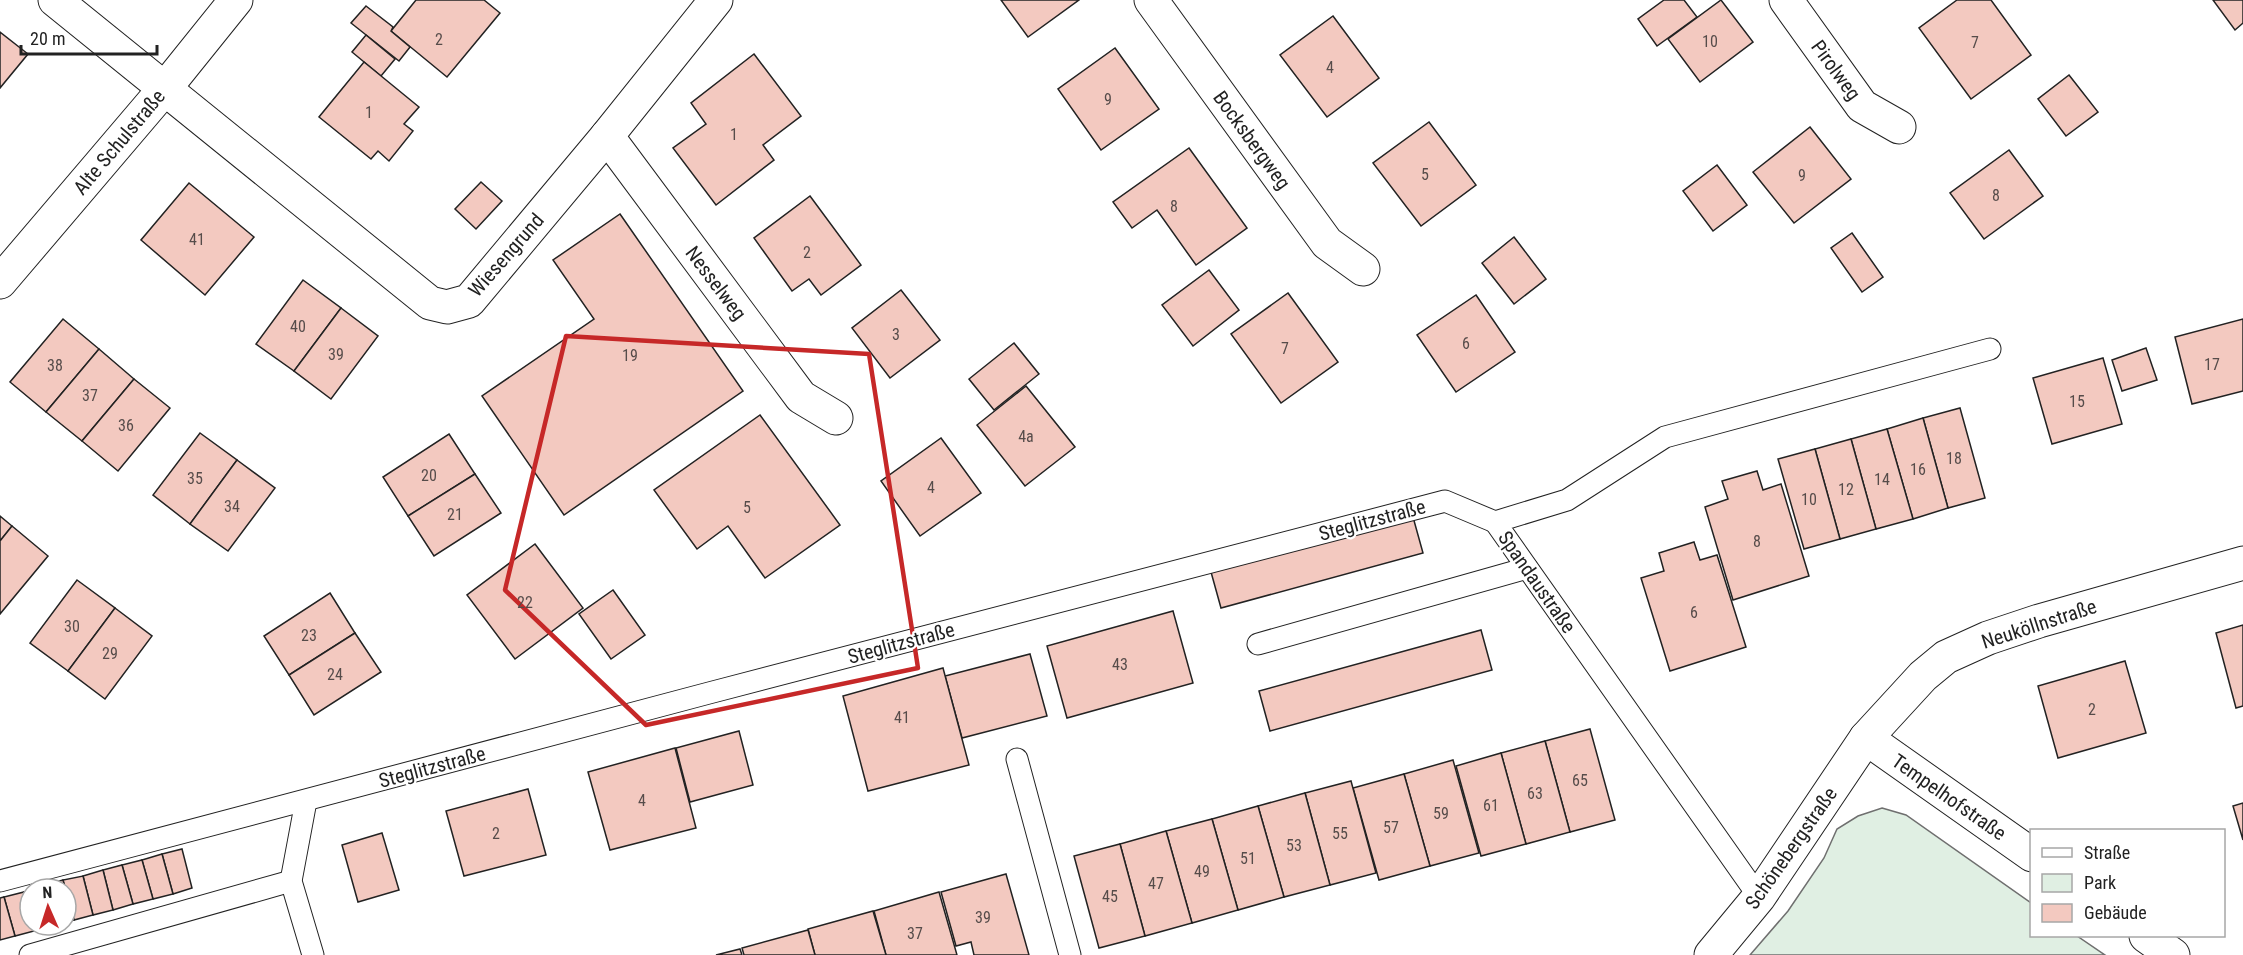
<svg xmlns="http://www.w3.org/2000/svg" width="2243" height="955" font-family="'Roboto Condensed',sans-serif">
  <rect width="100%" height="100%" fill="#fff"/>
  <path fill="#e0efe3" stroke="#6f6f6f" stroke-width="1.5" d="M1882 808 1906 815 2031 903 2032 936H2077L2105 955H1750L1788 911 1824 858 1837 829 1858 816Z"/>
  <g fill="#f3c9c0" stroke="#222" stroke-width="1.5">
    <path d="M416 0H484L500 13 447 77 391 31Z"/>
    <path d="M1001 0H1079L1028 37Z"/>
    <path d="M1664 0H1684L1697 17 1657 46 1638 19Z"/>
    <path d="M1721 0 1753 42 1700 82 1668 39Z"/>
    <path d="M1957 0H1991L2031 55 1971 99 1919 28Z"/>
    <path d="M2213 0H2243V23L2235 30Z"/>
    <path d="M366 6 393 27 391 31 410 47 399 61 351 23Z"/>
    <path d="M1333 16 1379 78 1327 117 1280 55Z"/>
    <path d="M0 32 28 54 0 88Z"/>
    <path d="M366 35 395 59 381 76 352 52Z"/>
    <path d="M1115 48 1159 109 1101 150 1058 89Z"/>
    <path d="M754 54 801 116 763 145 774 160 716 205 673 148 706 124 691 103Z"/>
    <path d="M364 62 419 107 404 124 413 131 389 161 378 151 371 159 319 117Z"/>
    <path d="M2069 75 2098 112 2066 136 2038 99Z"/>
    <path d="M1429 122 1476 185 1421 226 1373 163Z"/>
    <path d="M1810 127 1851 179 1794 223 1753 172Z"/>
    <path d="M1189 148 1247 228 1196 265 1157 210 1132 228 1113 202Z"/>
    <path d="M2009 150 2043 196 1984 239 1950 193Z"/>
    <path d="M1717 165 1747 205 1713 231 1683 191Z"/>
    <path d="M481 182 502 201 476 229 455 209Z"/>
    <path d="M189 183 254 237 205 295 141 240Z"/>
    <path d="M810 196 861 265 821 295 809 279 792 291 754 238Z"/>
    <path d="M620 214 743 391 564 515 482 396 594 319 553 260Z"/>
    <path d="M1852 233 1883 277 1862 292 1831 248Z"/>
    <path d="M1514 237 1546 279 1514 304 1482 263Z"/>
    <path d="M1209 270 1239 310 1193 346 1162 305Z"/>
    <path d="M303 280 341 308 294 371 256 344Z"/>
    <path d="M901 290 940 340 890 378 852 328Z"/>
    <path d="M1288 293 1338 362 1281 403 1231 334Z"/>
    <path d="M1476 295 1515 352 1456 392 1417 335Z"/>
    <path d="M341 308 378 336 331 399 294 371Z"/>
    <path d="M63 319 99 349 46 412 10 382Z"/>
    <path d="M2243 319V391L2192 404 2175 337Z"/>
    <path d="M1014 343 1039 374 994 410 969 379Z"/>
    <path d="M2146 348 2157 380 2122 391 2112 360Z"/>
    <path d="M99 349 134 379 82 441 46 412Z"/>
    <path d="M2103 358 2122 424 2052 444 2033 378Z"/>
    <path d="M134 379 170 408 118 471 82 441Z"/>
    <path d="M1026 386 1075 447 1025 486 977 425Z"/>
    <path d="M1960 408 1985 498 1948 508 1923 418Z"/>
    <path d="M760 415 840 525 765 578 728 526 697 549 654 490Z"/>
    <path d="M1923 418 1948 508 1913 519 1887 429Z"/>
    <path d="M1887 429 1913 519 1876 529 1851 439Z"/>
    <path d="M200 433 237 460 190 524 153 495Z"/>
    <path d="M449 434 475 474 408 516 383 477Z"/>
    <path d="M941 438 981 493 920 536 881 481Z"/>
    <path d="M1851 439 1876 529 1840 539 1815 449Z"/>
    <path d="M1815 449 1840 539 1804 549 1778 459Z"/>
    <path d="M237 460 275 488 228 551 190 524Z"/>
    <path d="M1757 471 1763 490 1781 484 1809 576 1733 600 1705 507 1728 499 1722 481Z"/>
    <path d="M475 474 501 513 434 556 408 516Z"/>
    <path d="M0 516 12 526 0 541Z"/>
    <path d="M1413 517 1423 553 1221 608 1211 572Z"/>
    <path d="M12 526 48 556 0 614V541Z"/>
    <path d="M1694 542 1700 560 1717 555 1746 647 1670 671 1641 578 1664 571 1659 553Z"/>
    <path d="M535 544 583 608 515 659 467 595Z"/>
    <path d="M77 580 115 608 68 671 30 643Z"/>
    <path d="M613 590 645 635 611 659 579 614Z"/>
    <path d="M330 593 355 633 289 675 264 636Z"/>
    <path d="M115 608 152 636 105 699 68 671Z"/>
    <path d="M1173 611 1193 683 1067 718 1047 646Z"/>
    <path d="M2243 625V706L2236 708 2216 633Z"/>
    <path d="M1481 630 1492 670 1270 731 1259 691Z"/>
    <path d="M355 633 381 672 314 715 289 675Z"/>
    <path d="M1030 654 1047 716 962 738 945 676Z"/>
    <path d="M2125 661 2146 733 2058 758 2038 686Z"/>
    <path d="M943 668 969 765 868 791 843 696Z"/>
    <path d="M1590 729 1615 820 1570 832 1545 741Z"/>
    <path d="M739 731 753 785 690 802 676 748Z"/>
    <path d="M1545 741 1570 832 1526 844 1501 753Z"/>
    <path d="M675 748 696 828 610 850 588 772Z"/>
    <path d="M1501 753 1526 844 1481 856 1456 766Z"/>
    <path d="M1453 760 1479 853 1430 866 1404 774Z"/>
    <path d="M1404 774 1430 866 1379 880 1353 788Z"/>
    <path d="M1351 781 1376 873 1330 885 1305 793Z"/>
    <path d="M528 789 546 855 464 876 446 811Z"/>
    <path d="M1305 793 1330 885 1284 897 1258 806Z"/>
    <path d="M2243 803V840L2233 806Z"/>
    <path d="M1258 806 1284 897 1238 910 1212 819Z"/>
    <path d="M1212 819 1238 910 1192 923 1166 831Z"/>
    <path d="M1166 831 1192 923 1145 936 1120 844Z"/>
    <path d="M382 833 399 890 358 902 342 845Z"/>
    <path d="M1120 844 1145 936 1099 948 1074 856Z"/>
    <path d="M182 849 192 888 173 894 162 854Z"/>
    <path d="M162 854 173 894 153 899 142 860Z"/>
    <path d="M142 860 153 899 133 904 122 865Z"/>
    <path d="M122 865 133 904 113 910 103 870Z"/>
    <path d="M103 870 113 910 93 915 83 876Z"/>
    <path d="M1006 874 1029 955H974L971 942 956 946 941 892Z"/>
    <path d="M83 876 93 915 74 920 63 880Z"/>
    <path d="M63 880 65 889H44L43 886Z"/>
    <path d="M30 890V914L24 892Z"/>
    <path d="M66 891 74 920 66 922Z"/>
    <path d="M24 892 30 914V925H33L34 931 15 936 4 897Z"/>
    <path d="M939 892 957 955H886L874 911Z"/>
    <path d="M4 897 15 936 0 940V898Z"/>
    <path d="M873 911 886 955H815L808 929Z"/>
    <path d="M33 925H54L34 931Z"/>
    <path d="M808 930 815 955H744L742 948Z"/>
    <path d="M740 949 742 955H716Z"/>
  </g>
  <g fill="none" stroke-linecap="round" stroke-linejoin="round">
    <defs>
      <g id="service">
        <path d="M1258 644 1527 568"/>
        <path d="M1017 759 1070 955"/>
        <path d="M306 801 291 881 313 955"/>
        <path d="M0 881 709 693 1445 501 1495 522"/>
        <path d="M1759 897 1495 522 1567 500 1665 437 1990 349"/>
        <path d="M30 955 291 881"/>
      </g>
      <g id="minor">
        <path d="M55 0 430 303 447 307 469 301 607 136 716 0"/>
        <path d="M1151 0 1327 243 1363 269"/>
        <path d="M1786 0 1862 106 1899 127"/>
        <path d="M607 136 801 397 836 418"/>
        <path d="M1866 738 2032 855"/>
        <path d="M2146 936 2173 955"/>
        <path d="M1711 955 1759 897 1866 738 1923 676 1946 657 1988 638 2039 621 2243 563"/>
      </g>
      <path id="tertiary" d="M0 282 166 87 236 0"/>
    </defs>
    <use href="#service" stroke="#222" stroke-width="23"/>
    <use href="#minor" stroke="#222" stroke-width="35"/>
    <use href="#tertiary" stroke="#222" stroke-width="35"/>
    <use href="#service" stroke="#fff" stroke-width="21"/>
    <use href="#minor" stroke="#fff" stroke-width="33"/>
    <use href="#tertiary" stroke="#fff" stroke-width="33"/>
  </g>
  <path fill="none" stroke="#c62828" stroke-width="4.5" stroke-linejoin="round" d="M566 336 869 354 918 668 646 725 505 590Z"/>
  <g text-anchor="middle" stroke-width="4.5" stroke-linejoin="round" paint-order="stroke">
    <g font-size="16" fill="#564c4a">
      <text x="439" y="45">2</text>
      <text x="1710" y="47">10</text>
      <text x="1975" y="48">7</text>
      <text x="1330" y="73">4</text>
      <text x="1108" y="105">9</text>
      <text x="369" y="118">1</text>
      <text x="734" y="140">1</text>
      <text x="1425" y="180">5</text>
      <text x="1802" y="181">9</text>
      <text x="1996" y="201">8</text>
      <text x="1174" y="212">8</text>
      <text x="197" y="245">41</text>
      <text x="807" y="258">2</text>
      <text x="298" y="332">40</text>
      <text x="896" y="340">3</text>
      <text x="1466" y="349">6</text>
      <text x="1285" y="354">7</text>
      <text x="336" y="360">39</text>
      <text x="630" y="361">19</text>
      <text x="2212" y="370">17</text>
      <text x="55" y="371">38</text>
      <text x="90" y="401">37</text>
      <text x="2077" y="407">15</text>
      <text x="126" y="431">36</text>
      <text x="1026" y="442">4a</text>
      <text x="1954" y="464">18</text>
      <text x="1918" y="475">16</text>
      <text x="429" y="481">20</text>
      <text x="195" y="484">35</text>
      <text x="1882" y="485">14</text>
      <text x="931" y="493">4</text>
      <text x="1846" y="495">12</text>
      <text x="1809" y="505">10</text>
      <text x="232" y="512">34</text>
      <text x="747" y="513">5</text>
      <text x="455" y="520">21</text>
      <text x="1757" y="547">8</text>
      <text x="525" y="608">22</text>
      <text x="1694" y="618">6</text>
      <text x="72" y="632">30</text>
      <text x="309" y="641">23</text>
      <text x="110" y="659">29</text>
      <text x="1120" y="670">43</text>
      <text x="335" y="680">24</text>
      <text x="2092" y="715">2</text>
      <text x="902" y="723">41</text>
      <text x="1580" y="786">65</text>
      <text x="1535" y="799">63</text>
      <text x="642" y="806">4</text>
      <text x="1491" y="811">61</text>
      <text x="1441" y="819">59</text>
      <text x="1391" y="833">57</text>
      <text x="496" y="839">2</text>
      <text x="1340" y="839">55</text>
      <text x="1294" y="851">53</text>
      <text x="1248" y="864">51</text>
      <text x="1202" y="877">49</text>
      <text x="1156" y="889">47</text>
      <text x="1110" y="902">45</text>
      <text x="983" y="923">39</text>
      <text x="915" y="939">37</text>
    </g>
    <g font-size="20" fill="#222" stroke="#fff">
      <text transform="translate(1836 70) rotate(54)" y="7">Pirolweg</text>
      <text transform="translate(1252 140) rotate(54)" y="7">Bocksbergweg</text>
      <text transform="translate(119 142) rotate(-50)" y="7">Alte Schulstraße</text>
      <text transform="translate(506 255) rotate(-49)" y="7">Wiesengrund</text>
      <text transform="translate(716 283) rotate(53)" y="7">Nesselweg</text>
      <text transform="translate(1372 520) rotate(-15)" y="7">Steglitzstraße</text>
      <text transform="translate(1537 582) rotate(55)" y="7">Spandaustraße</text>
      <text transform="translate(2039 624) rotate(-18)" y="7">Neuköllnstraße</text>
      <text transform="translate(901 643) rotate(-15)" y="7">Steglitzstraße</text>
      <text transform="translate(432 767) rotate(-15)" y="7">Steglitzstraße</text>
      <text transform="translate(1949 797) rotate(35)" y="7">Tempelhofstraße</text>
      <text transform="translate(1791 848) rotate(-55)" y="7">Schönebergstraße</text>
    </g>
  </g>
  <rect x="2030" y="829" width="195" height="108" fill="#ffffff" stroke="#a7a7a7" stroke-width="1.5"/>
  <rect x="2042" y="848" width="30" height="9" fill="#ffffff" stroke="#a7a7a7" stroke-width="1.5"/>
  <text x="2084" y="859" font-size="18" fill="#222222">Straße</text>
  <rect x="2042" y="874" width="30" height="18" fill="#e0efe3" stroke="#a7a7a7" stroke-width="1.5"/>
  <text x="2084" y="889" font-size="18" fill="#222222">Park</text>
  <rect x="2042" y="904" width="30" height="18" fill="#f3c9c0" stroke="#a7a7a7" stroke-width="1.5"/>
  <text x="2084" y="919" font-size="18" fill="#222222">Gebäude</text>
  <g transform="translate(48 907) rotate(357)"><circle r="28" fill="#ffffff" stroke="#a7a7a7" stroke-width="1.5"/>
  <path d="M0-4.5L10 22L0 15L-10 22Z" fill="#c62828"/>
  <text y="-9" font-size="16" font-weight="bold" text-anchor="middle" fill="#222222">N</text>
  </g>
  <path d="M21 45v9h136v-9" fill="none" stroke="#222222" stroke-width="3"/>
  <text x="30" y="45" font-size="18" fill="#222222" stroke="#ffffff" stroke-width="4.5" paint-order="stroke">20 m</text>
</svg>
